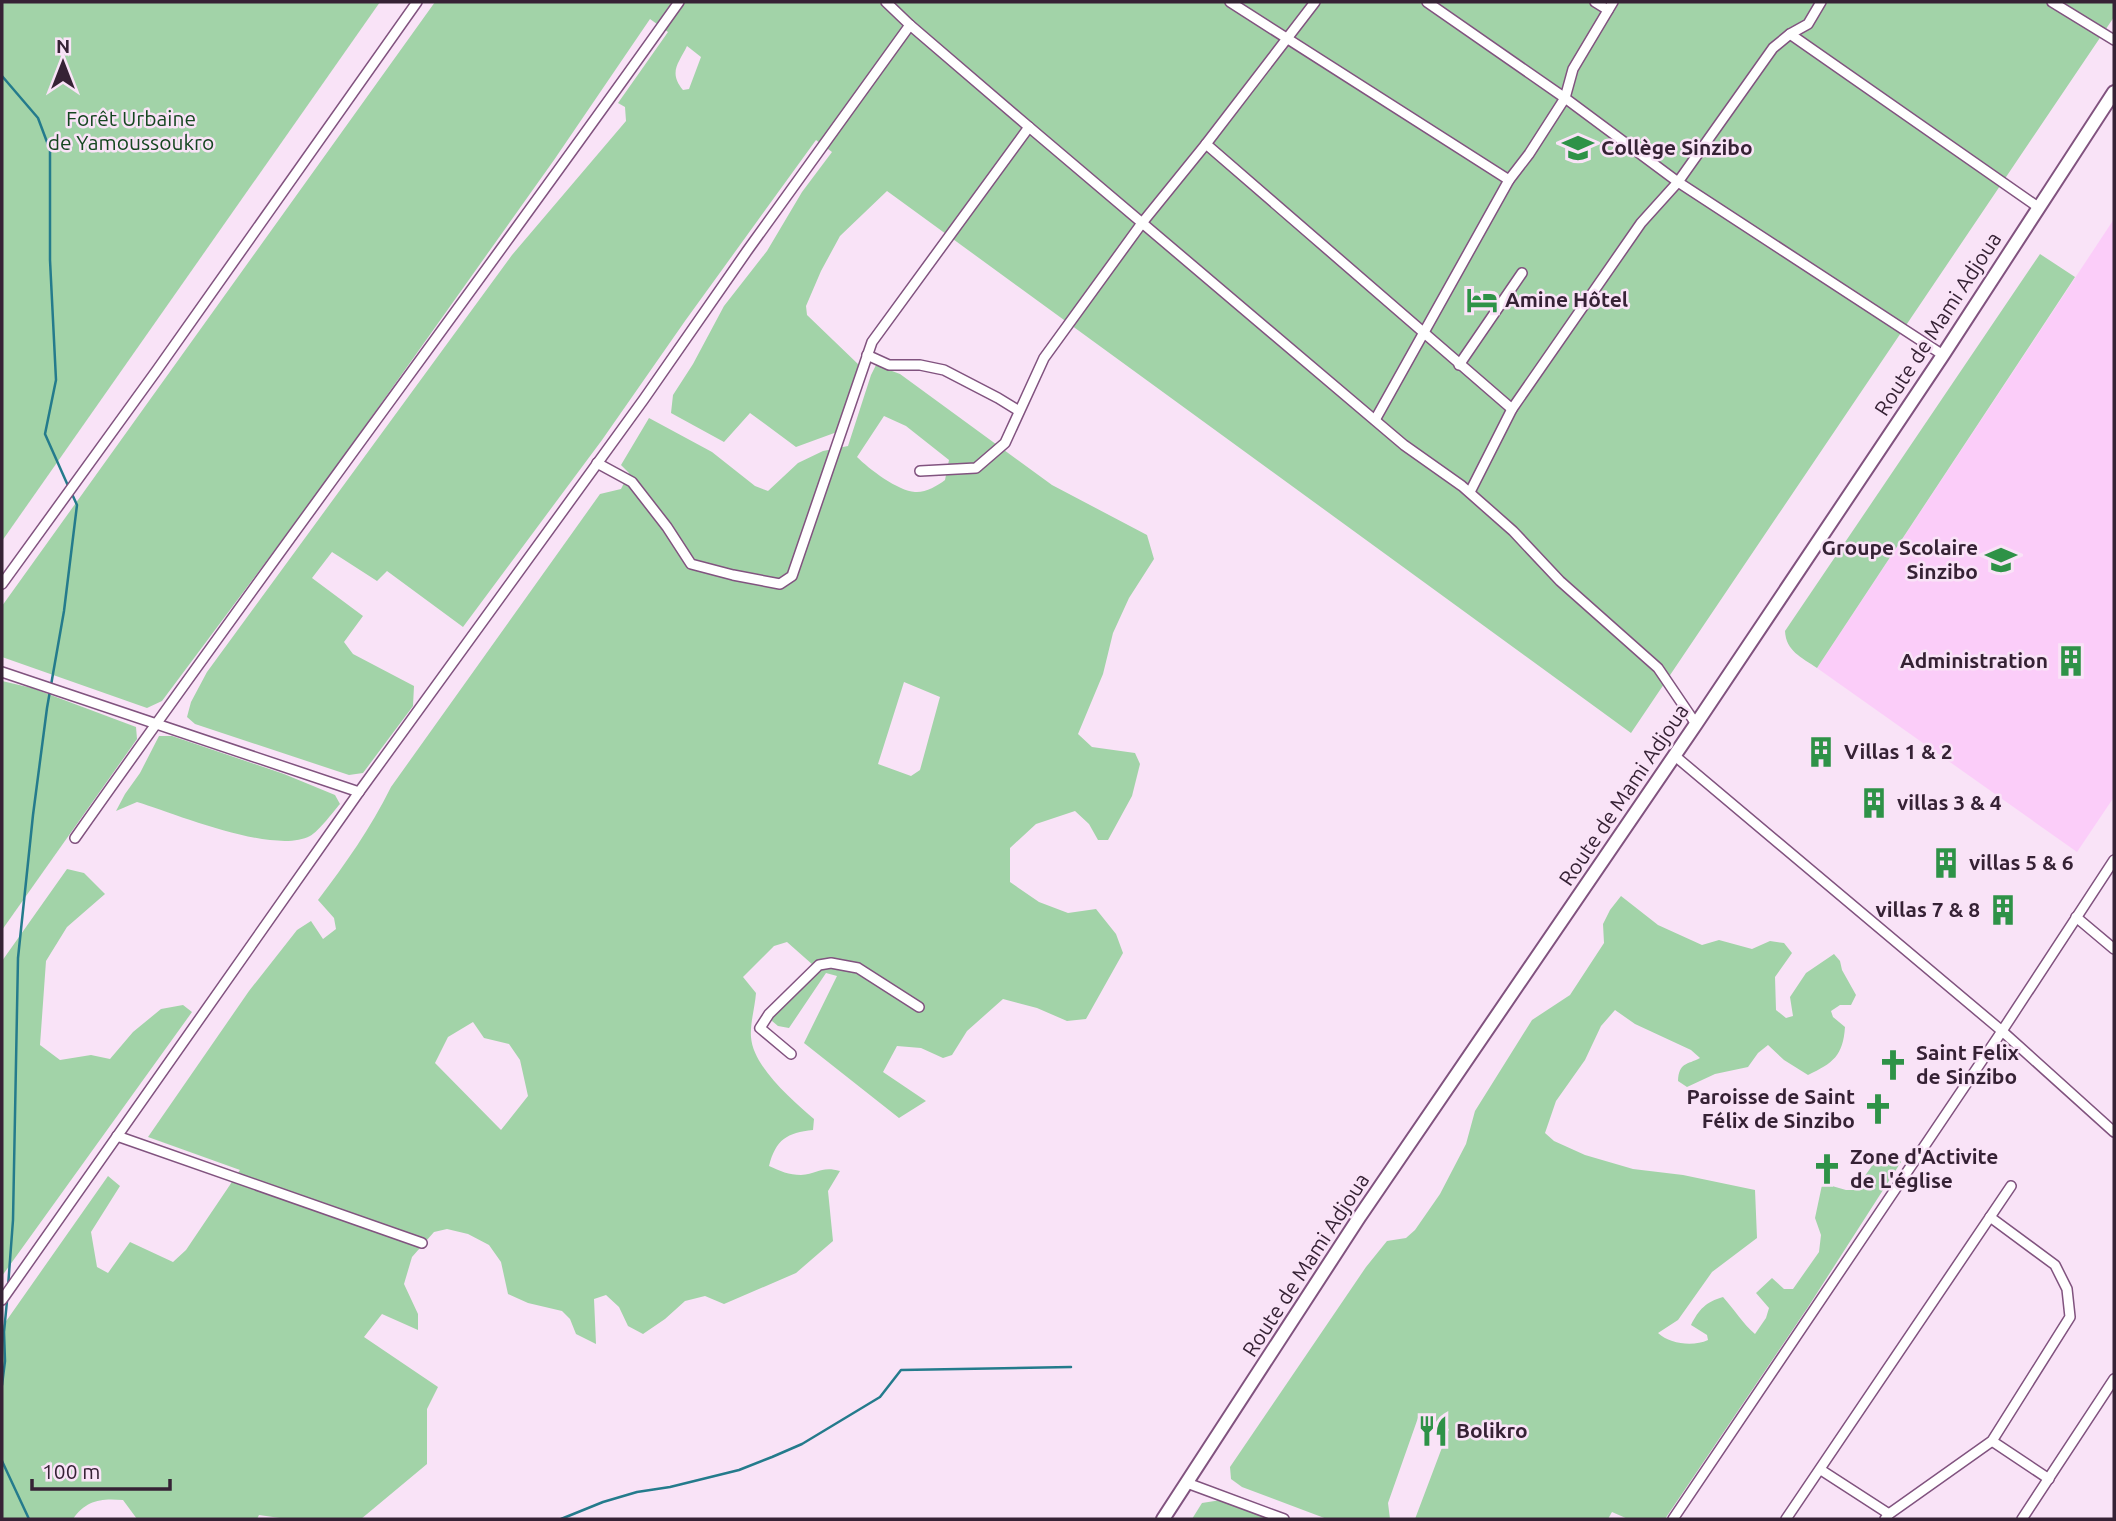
<svg xmlns="http://www.w3.org/2000/svg" width="2116" height="1521" font-family="Ubuntu,sans-serif">
  <rect width="100%" height="100%" fill="#f9e3f7"/>
  <path fill="#fbcdf9" d="M2114 219V797L2077 852 1817 668Z"/>
  <g fill="#a2d3a8" fill-rule="evenodd">
    <path d="M2 2H380L2 541Z"/>
    <path d="M435 2H2114V17L1631 733 887 191 840 236 821 271 806 306 807 315 859 365 837 432 796 447 750 413 724 442 671 413 673 395 693 364 724 306 767 251 802 192 832 152 816 140 685 321 602 440 463 627 387 571 377 581 332 552 312 578 363 616 344 642 353 654 414 686 413 706 363 773 349 775 195 724 187 717 191 702 207 672 512 255 626 121 625 107 618 103 668 32 650 19 554 160 321 488 162 701 147 708 2 657V606ZM687 46 701 57 689 89 683 90C668 72 679 63 687 46Z"/>
    <path d="M2040 254 2075 277 1817 668C1801 657 1786 651 1785 631Z"/>
    <path d="M876 365 900 374 1052 485 1147 535 1154 559 1129 598 1113 633 1103 674 1078 734 1092 747 1135 753 1140 764 1132 796 1108 840H1098L1089 824 1075 811 1036 824 1010 848V882L1039 902 1068 913 1096 909 1116 934 1123 953 1086 1019 1067 1021 1037 1008 1003 999 967 1031 952 1055 943 1058 921 1048 897 1046 883 1072 926 1101 899 1118 804 1043 837 976 826 973 789 1028 778 1026 772 1021 773 1014 813 965 787 942 774 946 743 977 756 993C755 1007 750 1023 751 1037 753 1067 793 1101 814 1119L813 1130C787 1133 776 1139 769 1166 780 1171 789 1175 801 1175 818 1174 821 1166 840 1171L828 1191 833 1241 796 1273 724 1304 705 1296 685 1301 665 1319 643 1334 628 1326 619 1307 606 1295 594 1299 596 1344 576 1334 570 1319 562 1311 528 1303 508 1294 501 1262 489 1245 468 1234 447 1229 434 1232 412 1257 404 1284 418 1314V1330L382 1314 364 1337 438 1387 427 1409V1464L361 1519H287L259 1515 257 1519H137L123 1500C101 1498 86 1500 73 1519H2V1327L108 1176 120 1186 91 1232 97 1267 108 1273 130 1242 173 1262 186 1250 240 1170 148 1137 249 991 297 930 311 921 323 939 336 929 334 918 318 900C346 863 370 829 391 787L600 494 621 489 629 473 621 465 649 418 712 452 755 486 768 491 798 463 823 451 848 446 871 375ZM884 416 906 426 949 460 945 480C937 486 925 493 915 492 898 491 869 469 857 457ZM904 682 940 697 920 770 911 776 878 764ZM473 1022 484 1038 509 1044 520 1060 528 1096 501 1130 435 1063 448 1037Z"/>
    <path d="M2 681 32 688 136 727 137 739 2 930Z"/>
    <path d="M159 736H172L284 774 335 795 340 804C333 812 319 831 310 836 274 855 176 814 137 802L116 811 125 794 140 773Z"/>
    <path d="M67 869 84 873 105 894 67 927 46 961 40 1045 60 1060 91 1055 110 1059 133 1032 161 1009 183 1005 192 1012 2 1276V961Z"/>
    <path d="M1621 896 1658 925 1702 945 1719 940 1752 949 1770 941 1784 943 1792 953 1775 977 1776 1010 1786 1018 1793 1016 1790 997 1806 973 1834 954 1840 961 1842 970 1856 995 1851 1005H1840L1831 1011 1833 1017 1845 1027C1843 1056 1833 1063 1808 1075L1784 1060 1768 1045 1758 1053 1748 1067 1715 1074 1687 1087 1678 1081C1679 1062 1687 1065 1700 1058L1691 1050 1635 1024 1615 1010 1601 1026 1585 1060 1556 1101 1545 1133 1554 1141 1585 1155 1633 1169 1683 1175 1755 1190 1757 1238 1712 1272 1678 1320 1658 1333C1670 1344 1693 1347 1708 1340L1707 1335 1691 1325C1699 1309 1706 1302 1723 1297 1734 1309 1743 1324 1755 1334L1766 1318 1769 1308 1756 1293 1772 1278 1784 1289H1793L1819 1252 1821 1235 1815 1218 1822 1185 1825 1184 1846 1190H1855L1881 1153H1892L1901 1162 1808 1307 1665 1519H1628L1612 1512 1608 1519H1415L1449 1429 1419 1415 1388 1503 1390 1519H1327L1242 1487 1231 1479 1230 1467 1366 1267 1387 1241 1406 1238 1415 1230 1440 1194 1466 1144 1475 1111 1532 1020 1570 995 1604 943 1603 924 1610 910Z"/>
    <path d="M1221 1500 1270 1519H1192L1202 1503Z"/>
  </g>
  <g fill="none" stroke-linecap="round" stroke-linejoin="round">
    <g stroke="#247b8c" stroke-width="2.5">
      <path d="M2 76 38 118 50 150V260L56 380 45 434 69 488"/>
      <path d="M8 1287 13 1220 18 958 33 815 47 708 64 611 77 505 72 494"/>
      <path d="M2 1385 5 1361 4 1332 7 1301"/>
      <path d="M2 1461 29 1519"/>
      <path d="M561 1519 603 1502 637 1492 670 1487 739 1470 772 1457 802 1444 880 1397 901 1370 1071 1367"/>
    </g>
    <defs>
      <g id="street">
        <path d="M886 2 910 25 1029 127 1404 445 1462 486 1513 531 1560 581 1658 668 1696 724"/>
        <path d="M1230 2 1509 180"/>
        <path d="M1427 2 1565 98 1678 182 1943 355"/>
        <path d="M1595 2 1608 10"/>
        <path d="M2052 2 2114 40"/>
        <path d="M1790 34 2038 207"/>
        <path d="M1206 144 1512 409"/>
        <path d="M867 355 889 365H920L944 370 998 398 1019 411"/>
        <path d="M1459 365 1522 273"/>
        <path d="M1375 420 1509 180 1529 154 1565 98 1573 69 1613 2"/>
        <path d="M597 463 632 482 667 527 691 564 733 575 780 584 792 576 872 342 1029 127"/>
        <path d="M920 471 976 468 1005 443 1044 358 1142 223 1206 144 1315 2"/>
        <path d="M1470 492 1512 409 1641 223 1678 182 1773 48 1790 34 1808 24 1821 2"/>
        <path d="M2 584 157 370 417 2"/>
        <path d="M2 672 359 792"/>
        <path d="M1675 756 2002 1031 2114 1132"/>
        <path d="M75 838C273 557 480 282 679 2"/>
        <path d="M2076 917 2114 949"/>
        <path d="M791 1054 760 1028 769 1014 819 965 831 963 858 968 919 1007"/>
        <path d="M117 1136 422 1243"/>
        <path d="M2 1300 359 792 644 399 747 251 910 25"/>
        <path d="M1992 1441 2049 1479"/>
        <path d="M1821 1470 1889 1514"/>
        <path d="M1187 1483 1284 1519"/>
        <path d="M1673 1519 2002 1031 2114 860"/>
        <path d="M1786 1519 2011 1186"/>
        <path d="M1885 1519 1889 1514 1992 1441 2070 1317 2067 1289 2055 1265 1990 1217"/>
        <path d="M2022 1519 2114 1379"/>
      </g>
      <path id="secondary" d="M1163 1519 1360 1216 1696 724 1943 355 2114 92"/>
    </defs>
    <use href="#street" stroke="#81537f" stroke-width="12"/>
    <use href="#secondary" stroke="#81537f" stroke-width="16"/>
    <use href="#street" stroke="#fff" stroke-width="9"/>
    <use href="#secondary" stroke="#fff" stroke-width="12"/>
  </g>
  <defs>
    <symbol id="school-bare" viewBox="-9 -9 18 18"><path d="M0-5L7-2L0 1L-7-2ZM-4 1L0 2.5L4 1V4Q0 6-4 4Z" fill="#2e9247" stroke="#f9e3f7" stroke-width="2.5" paint-order="stroke"/></symbol>
    <symbol id="hotel-bare" viewBox="-9 -9 18 18"><path d="M-6-4.5h1.5V1H6V5H4.5V3h-9V5H-6ZM-4 0a1.8 1.8 0 1 1 3.6 0ZM.5 0V-2.5h3Q6-2.5 6 0Z" fill="#2e9247" stroke="#f9e3f7" stroke-width="2.5" paint-order="stroke"/></symbol>
    <symbol id="building-bare" viewBox="-9 -9 18 18"><path d="M-4-6H4V6H1V3H-1V6H-4ZM-2.5-4.3h1.7v1.8h-1.7ZM.8-4.3h1.7v1.8H.8ZM-2.5-1h1.7V.8h-1.7ZM.8-1h1.7V.8H.8Z" fill="#2e9247" stroke="#f9e3f7" stroke-width="2.5" paint-order="stroke"/></symbol>
    <symbol id="church-bare" viewBox="-9 -9 18 18"><path d="M-1.2-6h2.4v3.5h3.3v2.4h-3.3V6h-2.4V-.1h-3.3v-2.4h3.3Z" fill="#2e9247" stroke="#f9e3f7" stroke-width="2.5" paint-order="stroke"/></symbol>
    <symbol id="restaurant-bare" viewBox="-9 -9 18 18"><path d="M-5-6h1v4h1v-4h1v4h1v-4h1v5L-1.5 .5V6h-2V.5L-5-1ZM5-6V6H3V1.5H1.5Q1.5-4 5-6Z" fill="#2e9247" stroke="#f9e3f7" stroke-width="2.5" paint-order="stroke"/></symbol>
  </defs>
  <g fill-rule="evenodd">
    <use href="#school-bare" x="1556" y="126" width="44" height="44"/>
    <use href="#hotel-bare" x="1460" y="278" width="44" height="44"/>
    <use href="#school-bare" x="1979" y="538" width="44" height="44"/>
    <use href="#building-bare" x="2049" y="639" width="44" height="44"/>
    <use href="#building-bare" x="1799" y="730" width="44" height="44"/>
    <use href="#building-bare" x="1852" y="781" width="44" height="44"/>
    <use href="#building-bare" x="1924" y="841" width="44" height="44"/>
    <use href="#building-bare" x="1981" y="888" width="44" height="44"/>
    <use href="#church-bare" x="1871" y="1043" width="44" height="44"/>
    <use href="#church-bare" x="1856" y="1087" width="44" height="44"/>
    <use href="#church-bare" x="1805" y="1147" width="44" height="44"/>
    <use href="#restaurant-bare" x="1411" y="1409" width="44" height="44"/>
  </g>
  <g text-anchor="middle" stroke-width="5" stroke-linejoin="round" paint-order="stroke">
    <g font-size="21" fill="#154620" stroke="#f9e3f7">
      <text x="131" y="126">Forêt Urbaine<tspan x="131" dy="24">de Yamoussoukro</tspan></text>
    </g>
    <g font-size="21" font-weight="bold" fill="#362235" stroke="#f9e3f7" text-anchor="start">
      <text x="1601" y="155">Collège Sinzibo</text>
      <text x="1505" y="307">Amine Hôtel</text>
      <text x="1978" y="555" text-anchor="end">Groupe Scolaire<tspan x="1978" dy="24">Sinzibo</tspan></text>
      <text x="2048" y="668" text-anchor="end">Administration</text>
      <text x="1844" y="759">Villas 1 &amp; 2</text>
      <text x="1897" y="810">villas 3 &amp; 4</text>
      <text x="1969" y="870">villas 5 &amp; 6</text>
      <text x="1980" y="917" text-anchor="end">villas 7 &amp; 8</text>
      <text x="1916" y="1060">Saint Felix<tspan x="1916" dy="24">de Sinzibo</tspan></text>
      <text x="1855" y="1104" text-anchor="end">Paroisse de Saint<tspan x="1855" dy="24">Félix de Sinzibo</tspan></text>
      <text x="1850" y="1164">Zone d'Activite<tspan x="1850" dy="24">de L'église</tspan></text>
      <text x="1456" y="1438">Bolikro</text>
    </g>
    <g font-size="21" fill="#362235" stroke="#f9e3f7">
      <text transform="translate(1938 324) rotate(-57)" y="7">Route de Mami Adjoua</text>
      <text transform="translate(1624 795) rotate(-56)" y="7">Route de Mami Adjoua</text>
      <text transform="translate(1306 1265) rotate(-57)" y="7">Route de Mami Adjoua</text>
    </g>
  </g>
  <rect width="2116" height="1521" fill="none" stroke="#362235" stroke-width="7"/>
  <g transform="translate(63 63)" stroke="#f9e3f7" stroke-width="5" paint-order="stroke">
  <path d="M0-5L12 26L0 18L-12 26Z" fill="#362235"/>
  <text y="-10" font-size="19" font-weight="bold" text-anchor="middle" fill="#362235">N</text>
  </g>
  <path d="M32 1479v10h138v-10" fill="none" stroke="#362235" stroke-width="3.5"/>
  <text x="42" y="1479" font-size="21" fill="#362235" stroke="#f9e3f7" stroke-width="5" paint-order="stroke">100 m</text>
</svg>
